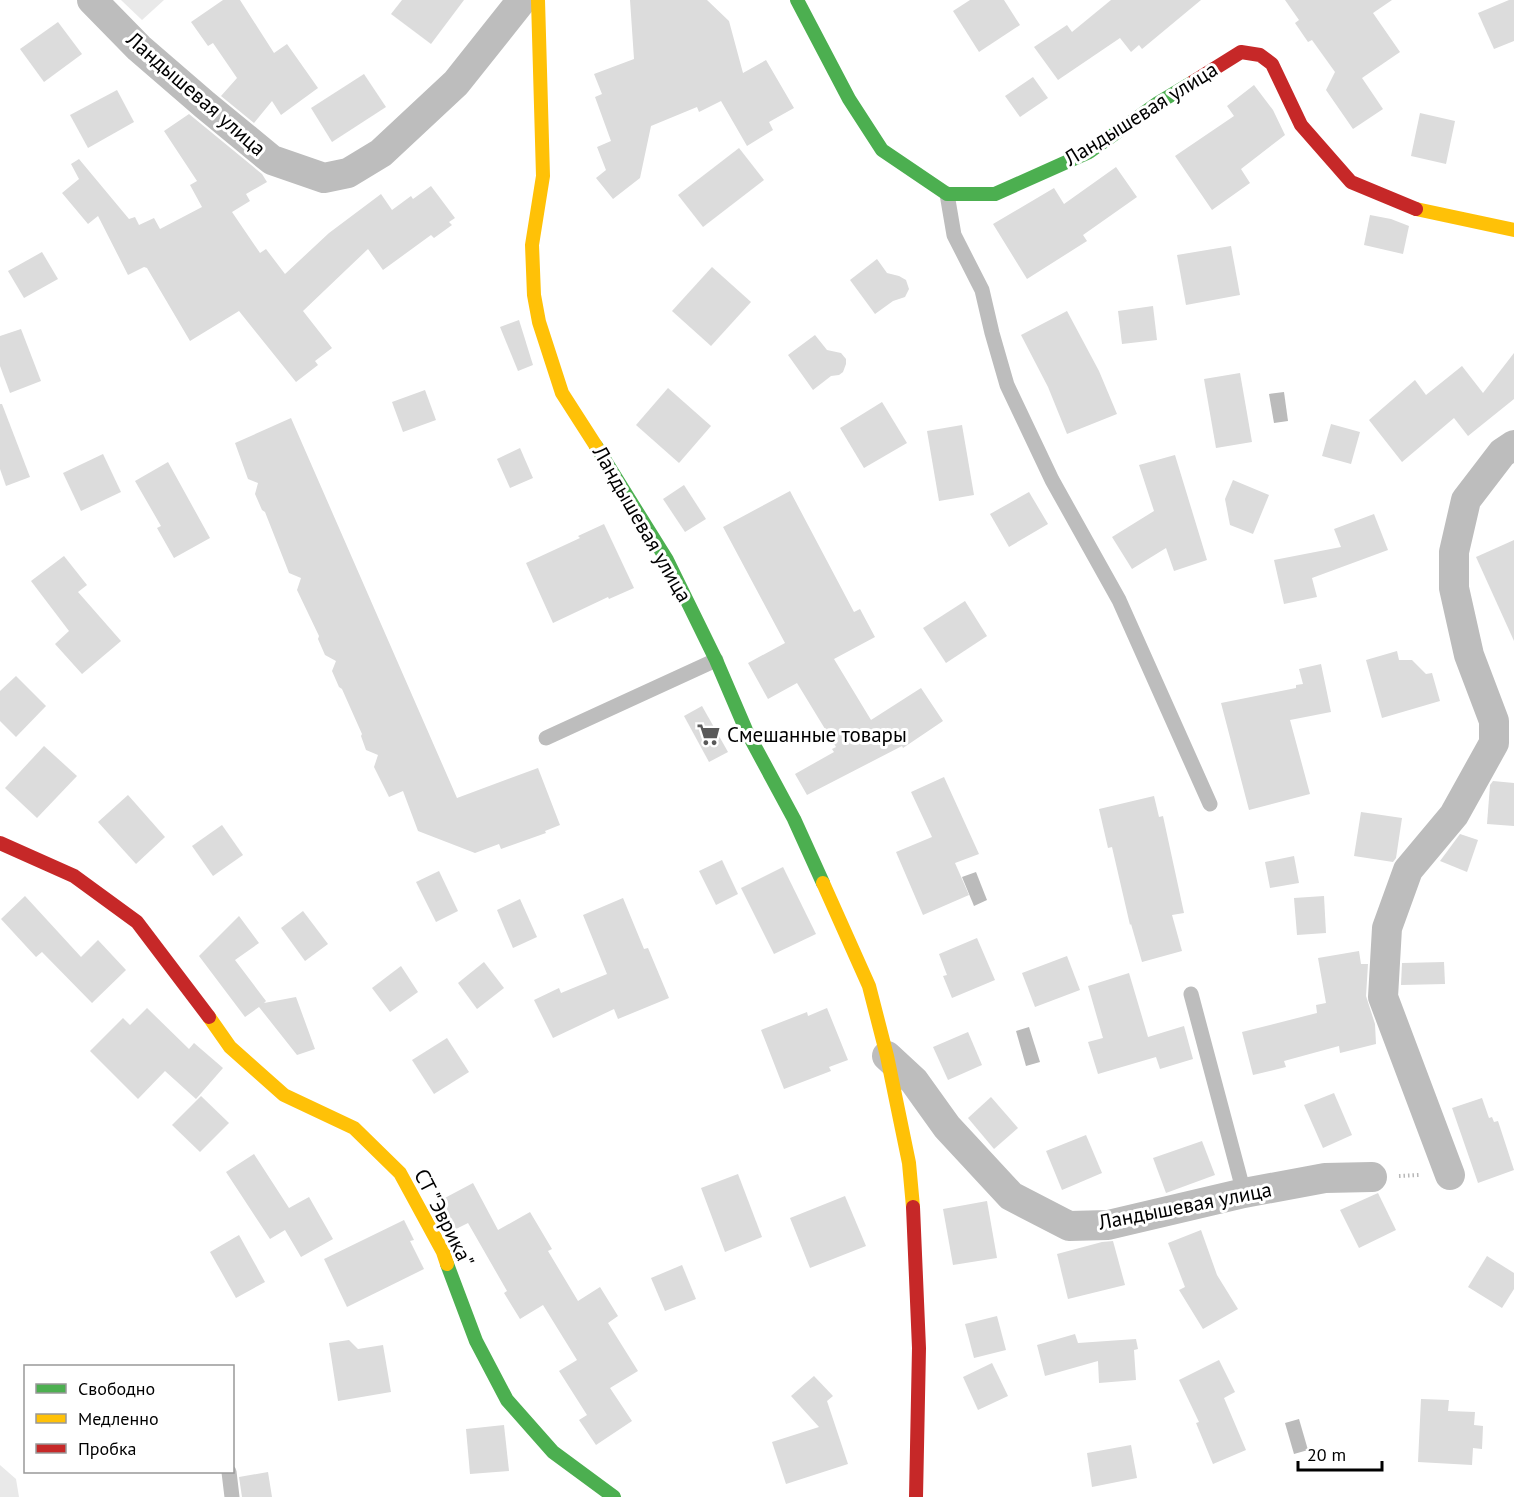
<svg xmlns="http://www.w3.org/2000/svg" width="1514" height="1497" font-family="'PT Sans',sans-serif">
  <rect width="100%" height="100%" fill="#fff"/>
  <g fill="#e9e9e9">
    <path d="M121 0H164L142 20Z"/>
    <path d="M0 1465 16 1479 19 1497H0Z"/>
  </g>
  <g fill="#bbb">
    <path d="M1284 392 1288 421 1274 423 1269 394Z"/>
    <path d="M976 872 987 900 974 906 962 877Z"/>
    <path d="M1029 1027 1040 1062 1026 1066 1016 1031Z"/>
    <path d="M1299 1419 1308 1450 1294 1454 1285 1423Z"/>
  </g>
  <g fill="#dcdcdc">
    <path d="M223 0H240L274 53 287 44 318 88 281 115 272 101 254 123 221 96 237 78 213 43 208 46 191 22Z"/>
    <path d="M402 0H464L431 44 391 14Z"/>
    <path d="M630 0H707L729 21 743 73 766 60 794 108 769 122 773 130 747 146 721 101 699 112 697 107 651 126 640 178 613 199 596 178 606 170 597 147 611 141 595 97 602 94 594 74 634 59Z"/>
    <path d="M970 0H1004L1020 25 979 52 953 11Z"/>
    <path d="M1111 0H1201L1142 49 1139 45 1131 52 1120 38 1058 80 1034 47 1067 25 1072 32Z"/>
    <path d="M1285 0H1392L1373 13 1400 52 1362 78 1383 109 1353 129 1326 90 1335 72 1312 40 1308 42 1295 23 1299 20Z"/>
    <path d="M1509 0H1514V41L1494 49 1478 13Z"/>
    <path d="M58 22 82 54 44 82 20 49Z"/>
    <path d="M364 74 386 107 332 142 311 108Z"/>
    <path d="M1033 77 1048 98 1020 117 1005 96Z"/>
    <path d="M1254 85 1273 110 1285 135 1241 169 1250 183 1212 210 1175 156 1234 116 1227 106Z"/>
    <path d="M117 90 134 122 88 148 70 115Z"/>
    <path d="M1420 113 1455 121 1446 164 1411 156Z"/>
    <path d="M189 114 262 174 267 182 246 194 250 201 232 212 260 253 266 249 285 274 329 233 381 194 392 210 411 196 413 199 431 186 455 218 449 222 452 225 434 238 431 235 383 270 368 249 303 311 332 348 315 361 318 365 296 382 239 311 190 341 147 268 144 267 128 275 98 216 88 224 62 193 79 179 71 164 79 159 129 219 135 217 139 225 154 218 160 229 202 207 190 185 197 181 164 131Z"/>
    <path d="M739 148 764 180 703 227 678 195Z"/>
    <path d="M1116 167 1137 197 1083 235 1087 241 1027 279 993 224 1054 188 1064 204Z"/>
    <path d="M1370 215 1391 219 1409 226 1403 254 1364 245Z"/>
    <path d="M1231 246 1240 295 1186 305 1177 255Z"/>
    <path d="M42 252 58 279 24 298 8 271Z"/>
    <path d="M877 259 887 273 899 276 906 280 909 289 905 297 893 301 875 314 850 280Z"/>
    <path d="M712 267 751 302 711 346 672 311Z"/>
    <path d="M1153 306 1157 340 1122 344 1118 311Z"/>
    <path d="M1067 311 1099 371 1117 414 1067 434 1048 387 1021 335Z"/>
    <path d="M519 320 533 365 518 371 500 327Z"/>
    <path d="M21 329 41 381 10 393 0 366V336Z"/>
    <path d="M815 335 827 350 841 353 846 359V364L843 372 839 375 831 376 813 390 788 355Z"/>
    <path d="M1514 353V399L1468 436 1454 418 1402 462 1369 420 1415 380 1426 395 1462 366 1483 393Z"/>
    <path d="M1240 373 1252 442 1216 448 1204 379Z"/>
    <path d="M668 388 711 426 679 463 636 425Z"/>
    <path d="M425 390 436 420 403 432 392 402Z"/>
    <path d="M882 402 907 443 864 468 840 428Z"/>
    <path d="M0 404H2L30 477 6 486 0 469Z"/>
    <path d="M291 418 457 798 538 768 560 825 545 831 546 833 501 849 499 844 475 853 418 831 403 791 389 797 374 767 378 755 366 750 361 736 362 734 342 689 339 687 332 671 336 661 325 655 318 639 319 636 297 590 301 578 289 573 265 512 262 510 255 494 258 483 248 479 235 443Z"/>
    <path d="M1331 424 1360 432 1351 464 1322 456Z"/>
    <path d="M962 425 974 495 939 501 927 431Z"/>
    <path d="M520 448 533 478 510 488 497 459Z"/>
    <path d="M103 454 121 492 81 511 63 473Z"/>
    <path d="M1175 455 1207 560 1174 571 1166 548 1132 569 1112 537 1154 511 1139 465Z"/>
    <path d="M168 462 210 538 174 558 157 528 161 526 135 481Z"/>
    <path d="M1233 480 1269 495 1253 534 1230 525 1225 499Z"/>
    <path d="M684 485 706 519 685 532 663 499Z"/>
    <path d="M790 491 854 612 860 609 875 637 834 659 871 720 921 688 943 721 903 748 902 746 807 795 795 774 834 752 832 749 836 747 797 683 768 699 748 663 785 643 723 527Z"/>
    <path d="M1029 492 1048 524 1009 547 990 514Z"/>
    <path d="M1374 514 1388 550 1312 578 1317 597 1284 604 1274 560 1341 547 1334 529Z"/>
    <path d="M604 524 634 588 609 599 608 597 553 623 526 563 580 538 578 536Z"/>
    <path d="M1514 540V641L1476 557Z"/>
    <path d="M64 556 87 585 78 592 121 641 82 674 55 644 69 631 31 581Z"/>
    <path d="M965 601 987 636 946 663 923 628Z"/>
    <path d="M1397 651 1399 660H1412L1426 674 1432 673 1440 701 1382 718 1366 660Z"/>
    <path d="M1321 664 1331 712 1290 720 1310 794 1249 810 1221 703 1296 688V685L1303 684 1299 669Z"/>
    <path d="M16 676 46 706 16 737 0 721V691Z"/>
    <path d="M702 706 728 752 709 762 684 716Z"/>
    <path d="M44 746 77 776 37 818 5 788Z"/>
    <path d="M944 777 979 854 955 863 969 895 923 915 896 852 932 837 911 792Z"/>
    <path d="M1493 781 1514 783V826L1487 824 1490 785Z"/>
    <path d="M128 795 165 837 136 864 98 822Z"/>
    <path d="M1154 796 1159 817 1163 816 1184 913 1172 915 1182 951 1142 962 1131 924 1130 925 1112 847 1108 848 1099 809Z"/>
    <path d="M1361 812 1402 818 1396 858 1393 862 1354 856Z"/>
    <path d="M222 825 243 855 213 876 192 846Z"/>
    <path d="M1460 834 1478 840 1467 872 1440 861Z"/>
    <path d="M1294 856 1299 883 1270 888 1265 862Z"/>
    <path d="M722 860 738 894 716 905 699 871Z"/>
    <path d="M783 867 816 934 774 954 741 888Z"/>
    <path d="M439 871 458 911 436 922 416 882Z"/>
    <path d="M25 896 81 957 98 940 126 970 92 1003 42 952 36 957 1 919Z"/>
    <path d="M1324 896 1326 933 1297 935 1294 898Z"/>
    <path d="M623 898 644 949 648 948 669 998 618 1019 614 1009 553 1038 534 1000 559 988 561 993 607 974 583 915Z"/>
    <path d="M520 899 537 937 513 948 497 910Z"/>
    <path d="M303 911 328 944 305 961 281 928Z"/>
    <path d="M239 916 259 943 235 960 266 1001 264 1003 296 997 315 1049 297 1055 259 1007 245 1017 199 956Z"/>
    <path d="M977 938 995 980 952 998 943 976 947 975 939 954Z"/>
    <path d="M1359 951 1361 964H1368L1366 996 1375 1024 1376 1044 1340 1053 1339 1046 1284 1061 1286 1067 1253 1075 1242 1032 1317 1013 1316 1005 1326 1003 1318 958Z"/>
    <path d="M1067 956 1080 990 1035 1007 1022 973Z"/>
    <path d="M484 962 504 988 477 1009 458 983Z"/>
    <path d="M1444 962 1445 984 1401 985 1402 963Z"/>
    <path d="M401 966 418 992 390 1012 372 988Z"/>
    <path d="M1129 973 1148 1037 1184 1026 1193 1059 1160 1069 1156 1057 1098 1074 1088 1042 1103 1038 1088 986Z"/>
    <path d="M147 1008 189 1049 194 1043 223 1068 196 1099 165 1071 138 1099 90 1051 123 1018 130 1025Z"/>
    <path d="M827 1008 848 1060 829 1067 831 1071 784 1089 761 1030 807 1012 808 1016Z"/>
    <path d="M968 1032 982 1065 948 1080 933 1047Z"/>
    <path d="M447 1038 469 1072 434 1094 412 1060Z"/>
    <path d="M1334 1093 1352 1135 1323 1148 1304 1105Z"/>
    <path d="M201 1096 229 1123 200 1152 172 1125Z"/>
    <path d="M991 1097 1018 1128 994 1149 968 1118Z"/>
    <path d="M1482 1098 1489 1118 1492 1117 1494 1122 1498 1121 1514 1170 1478 1183 1452 1108Z"/>
    <path d="M1086 1135 1102 1173 1062 1190 1046 1151Z"/>
    <path d="M1202 1141 1215 1175 1166 1193 1153 1158Z"/>
    <path d="M254 1154 289 1208 309 1197 333 1239 301 1257 285 1230 270 1239 226 1172Z"/>
    <path d="M738 1174 762 1237 725 1252 701 1188Z"/>
    <path d="M473 1183 498 1230 530 1212 552 1249 548 1251 578 1301 600 1287 618 1316 608 1323 638 1371 610 1388 632 1421 596 1445 579 1420 587 1415 559 1371 577 1360 543 1305 520 1319 504 1293 507 1291 468 1223 456 1229 441 1200Z"/>
    <path d="M1378 1193 1396 1230 1359 1248 1340 1210Z"/>
    <path d="M845 1196 866 1246 810 1268 790 1218Z"/>
    <path d="M987 1201 997 1258 953 1265 943 1209Z"/>
    <path d="M404 1220 414 1240 410 1241 424 1269 347 1307 324 1259Z"/>
    <path d="M1201 1230 1217 1275 1238 1309 1203 1329 1179 1290 1185 1287 1168 1243Z"/>
    <path d="M239 1235 265 1282 236 1298 210 1252Z"/>
    <path d="M1113 1241 1125 1285 1068 1299 1057 1254 1102 1242Z"/>
    <path d="M1487 1256 1514 1273V1289L1502 1308 1468 1287Z"/>
    <path d="M682 1265 696 1299 665 1311 651 1278Z"/>
    <path d="M997 1316 1006 1350 974 1358 965 1324Z"/>
    <path d="M1075 1334 1078 1343 1136 1339 1138 1349 1134 1350 1136 1380 1099 1383 1098 1361 1045 1376 1037 1345Z"/>
    <path d="M349 1340 358 1349 383 1345 391 1392 338 1401 329 1343Z"/>
    <path d="M1219 1360 1235 1392 1224 1398 1246 1450 1213 1464 1196 1423 1199 1422 1179 1380Z"/>
    <path d="M992 1363 1008 1396 978 1410 963 1377Z"/>
    <path d="M814 1376 833 1396 827 1401 848 1464 786 1484 772 1442 819 1427 791 1396Z"/>
    <path d="M1421 1399 1449 1400 1448 1411 1475 1412 1474 1425 1483 1426 1482 1449 1473 1448 1472 1465 1418 1462Z"/>
    <path d="M504 1425 509 1471 470 1474 466 1429Z"/>
    <path d="M1131 1445 1137 1478 1092 1487 1087 1453Z"/>
    <path d="M268 1472 272 1497H242L239 1477Z"/>
  </g>
  <g fill="none" stroke-linecap="round" stroke-linejoin="round">
    <path stroke="#b8b8b8" stroke-width="4" stroke-dasharray="1.5 3" stroke-linecap="butt" d="M1399 1176 1419 1175"/>
    <g stroke="#bdbdbd" stroke-width="15">
      <path d="M947 194 954 235 982 290 992 333 1007 385 1052 480 1119 600 1210 804"/>
      <path d="M546 738 716 660"/>
      <path d="M1191 994 1244 1193"/>
      <path d="M229 1472 232 1497"/>
    </g>
    <g stroke="#bdbdbd" stroke-width="30">
      <path d="M92 0 139 48 205 105 272 160 324 178 348 173 381 153 456 83 522 0"/>
      <path d="M887 1056 914 1081 947 1127 1011 1196 1069 1226 1108 1225 1244 1193 1325 1178 1372 1177"/>
      <path d="M1450 1175 1383 997 1387 928 1408 870 1454 815 1494 743V721L1469 655 1454 588V552L1466 500 1502 453 1514 445"/>
    </g>
    <g stroke="#4caf50" stroke-width="14">
      <path d="M797 0 849 99 882 150 947 194H995L1089 152 1158 103 1193 82"/>
      <path d="M596 446 667 560 716 660 746 730 794 819 823 883"/>
      <path d="M447 1264 476 1341 507 1400 553 1452 614 1497"/>
    </g>
    <g stroke="#ffc107" stroke-width="14">
      <path d="M538 0 543 176 532 245 534 295 539 322 562 393 596 446"/>
      <path d="M1416 209 1514 230"/>
      <path d="M823 883 869 986 887 1056 909 1163 913 1207"/>
      <path d="M209 1017 230 1047 284 1095 354 1128 400 1173 443 1252 447 1264"/>
    </g>
    <g stroke="#c62828" stroke-width="14">
      <path d="M1193 82 1241 52 1260 55 1272 64 1301 125 1351 182 1416 209"/>
      <path d="M0 843 74 876 137 922 209 1017"/>
      <path d="M913 1207 919 1348 916 1497"/>
    </g>
  </g>
  <defs>
    <symbol id="supermarket-bare" viewBox="-9 -9 18 18"><path d="M-6-5.5h2.5l.6 2H6L4.5 2H-2.5L-4.4-4H-6ZM-1.5 3.2a1.3 1.3 0 1 0 .1 0ZM3 3.2a1.3 1.3 0 1 0 .1 0Z" fill="#595959" stroke="#fff" stroke-width="2.5" paint-order="stroke"/></symbol>
  </defs>
  <g fill-rule="evenodd">
    <use href="#supermarket-bare" x="692" y="718" width="33" height="33"/>
  </g>
  <g text-anchor="middle" stroke-width="6" stroke-linejoin="round" paint-order="stroke">
    <g font-size="21" fill="#000" stroke="#fff">
      <text transform="translate(196 94) rotate(41)" y="7">Ландышевая улица</text>
      <text transform="translate(1141 114) rotate(-32)" y="7">Ландышевая улица</text>
      <text transform="translate(642 524) rotate(60)" y="7">Ландышевая улица</text>
      <text transform="translate(1185 1206) rotate(-11)" y="7">Ландышевая улица</text>
      <text transform="translate(444 1218) rotate(63)" y="7">СТ "Эврика"</text>
    </g>
    <g font-size="21" fill="#000" stroke="#fff" text-anchor="start">
      <text x="727" y="742">Смешанные товары</text>
    </g>
  </g>
  <rect x="24" y="1365" width="210" height="108" fill="#ffffff" stroke="#999999" stroke-width="1.5"/>
  <rect x="36" y="1384" width="30" height="9" fill="#4caf50" stroke="#999999" stroke-width="1.5"/>
  <text x="78" y="1395" font-size="18" fill="#000000">Свободно</text>
  <rect x="36" y="1414" width="30" height="9" fill="#ffc107" stroke="#999999" stroke-width="1.5"/>
  <text x="78" y="1425" font-size="18" fill="#000000">Медленно</text>
  <rect x="36" y="1444" width="30" height="9" fill="#c62828" stroke="#999999" stroke-width="1.5"/>
  <text x="78" y="1455" font-size="18" fill="#000000">Пробка</text>
  <path d="M1298 1461v9h84v-9" fill="none" stroke="#000000" stroke-width="3"/>
  <text x="1307" y="1461" font-size="18" fill="#000000" stroke="#ffffff" stroke-width="4.5" paint-order="stroke">20 m</text>
</svg>
